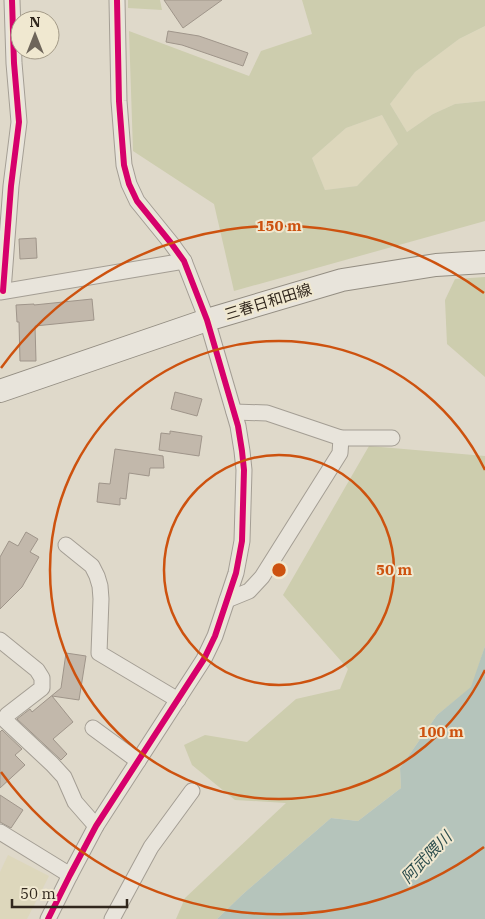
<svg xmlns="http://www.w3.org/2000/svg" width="485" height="919" font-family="'IBM Plex Serif','Noto Sans JP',serif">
  <rect width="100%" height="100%" fill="#dfd9ca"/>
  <g fill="#ddd7bc">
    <path d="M485 26V101L455 104 433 114 407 132 390 104 415 72 459 39Z"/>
    <path d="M382 115 398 144 357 186 325 190 312 158 346 128Z"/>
    <path d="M8 855 49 876 27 919H0V872Z"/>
  </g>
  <g fill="#cdcdae" fill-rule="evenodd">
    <path d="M128 0H160L162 10 128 8Z"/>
    <path d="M302 0H485V26L459 39 415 72 390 104 407 132 433 114 455 104 485 101V221L234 291 214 204 133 151 129 31 249 76 261 51 312 34ZM382 115 398 144 357 186 325 190 312 158 346 128Z"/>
    <path d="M485 277V377L447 344 445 300 455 279Z"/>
    <path d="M369 446 485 456V646L472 687 437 715 400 768 401 788 358 821 331 818 243 894 217 919H176L185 898 286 803 235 800 192 765 184 745 205 735 247 742 296 699 340 689 348 669 283 595Z"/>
  </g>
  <path fill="#b5c4bb" d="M485 646V919H217L243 894 331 818 358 821 401 788 400 768 437 715 471 687Z"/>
  <g fill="#c2b8ab" stroke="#9f958a">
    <path d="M164 0H222L183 28Z"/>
    <path d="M168 31 199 36 248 53 243 66 182 45 166 42Z"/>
    <path d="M36 238 37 258 20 259 19 239Z"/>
    <path d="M92 299 94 320 35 326 36 361H20L19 322H17L16 305 34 304V305Z"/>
    <path d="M175 392 202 399 197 416 171 409Z"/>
    <path d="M170 431 202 436 199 456 159 450 161 433 170 434Z"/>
    <path d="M115 449 163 456 164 468H150L149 476 129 473 126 499 120 498V505L97 502 99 483 110 484Z"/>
    <path d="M26 532 38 539 30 552 39 557 22 587 0 609V557L9 541 18 546Z"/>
    <path d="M66 653 86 656 79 700 52 696 73 722 53 739 67 754 61 760 17 719 30 709 32 712 61 688Z"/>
    <path d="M2 730 22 749 15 755 25 765 0 788V732Z"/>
    <path d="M0 795 23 810 11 828 0 822Z"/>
  </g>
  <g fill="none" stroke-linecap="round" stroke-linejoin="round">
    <defs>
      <g id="street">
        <path d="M3 291 11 186 19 122 14 63 12 0"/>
        <path d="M0 292 184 261"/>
        <path d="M234 412 267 413 341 438H392"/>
        <path d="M66 545 92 566 97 576 100 586 101 599 99 653 178 700"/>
        <path d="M227 600 249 591 262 577 340 453 341 438"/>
        <path d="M0 640 37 670 42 678V688L7 715 6 721 52 764 64 777 75 802 96 826"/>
        <path d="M93 728 138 761"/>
        <path d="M0 832 70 875"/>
        <path d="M48 919 70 875 96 826 204 659 215 636 236 573 242 541 244 470 242 451 238 426 207 320 184 261 171 243 137 201 129 184 124 165 119 101 117 0"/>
        <path d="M112 919 151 847 192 791"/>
      </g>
      <path id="secondary" d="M0 391 207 320 342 280 436 265 485 262"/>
    </defs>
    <use href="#street" stroke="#a49e94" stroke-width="17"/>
    <use href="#secondary" stroke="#948e83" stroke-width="24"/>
    <use href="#street" stroke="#e8e4db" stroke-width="15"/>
    <use href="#secondary" stroke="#e8e4db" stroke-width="22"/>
    <defs>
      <g id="cycleway">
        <path d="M3 291 11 186 19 122 14 63 12 0"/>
        <path d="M48 919 70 875 96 826 204 659 215 636 236 573 242 541 244 470 242 451 238 426 207 320 184 261 171 243 137 201 129 184 124 165 119 101 117 0"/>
      </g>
    </defs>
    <use href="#cycleway" stroke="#f0e8d0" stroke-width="9"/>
    <use href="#cycleway" stroke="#d6006c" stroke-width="6"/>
  </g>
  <g fill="none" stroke="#cd520f" stroke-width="2.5">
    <circle cx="279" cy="570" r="115"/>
    <path d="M485 670A229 229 0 1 1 485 470"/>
    <path d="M484 847A344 344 0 0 1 1 772M1 368A344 344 0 0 1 484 293"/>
  </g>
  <g text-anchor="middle" stroke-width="4" stroke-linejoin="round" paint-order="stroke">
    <g font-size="15" fill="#31271d" stroke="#f0e8d0">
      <text transform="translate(268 302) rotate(-17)" y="5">三春日和田線</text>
    </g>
    <g font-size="16" font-style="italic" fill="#2e4f4e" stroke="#f0e8d0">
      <text transform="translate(426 857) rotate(-46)" y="6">阿武隈川</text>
    </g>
  </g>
  <circle cx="279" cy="570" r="8" fill="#cd520f" stroke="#f0e8d0" stroke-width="2.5"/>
  <g font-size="15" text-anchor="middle" font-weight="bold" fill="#cd520f" stroke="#f0e8d0" stroke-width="4" stroke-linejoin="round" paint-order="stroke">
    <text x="279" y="231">150 m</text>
    <text x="394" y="575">50 m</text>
    <text x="441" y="737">100 m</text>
  </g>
  <g transform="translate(35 35)"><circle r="24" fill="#f0e8d0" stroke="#a49b88"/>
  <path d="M0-4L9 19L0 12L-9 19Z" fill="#6e655a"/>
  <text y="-8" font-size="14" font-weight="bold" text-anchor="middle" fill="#31271d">N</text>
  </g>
  <path d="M12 899v8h115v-8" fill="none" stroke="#31271d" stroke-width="2.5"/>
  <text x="20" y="899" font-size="15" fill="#31271d" stroke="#f0e8d0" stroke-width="4" paint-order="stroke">50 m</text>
</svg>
